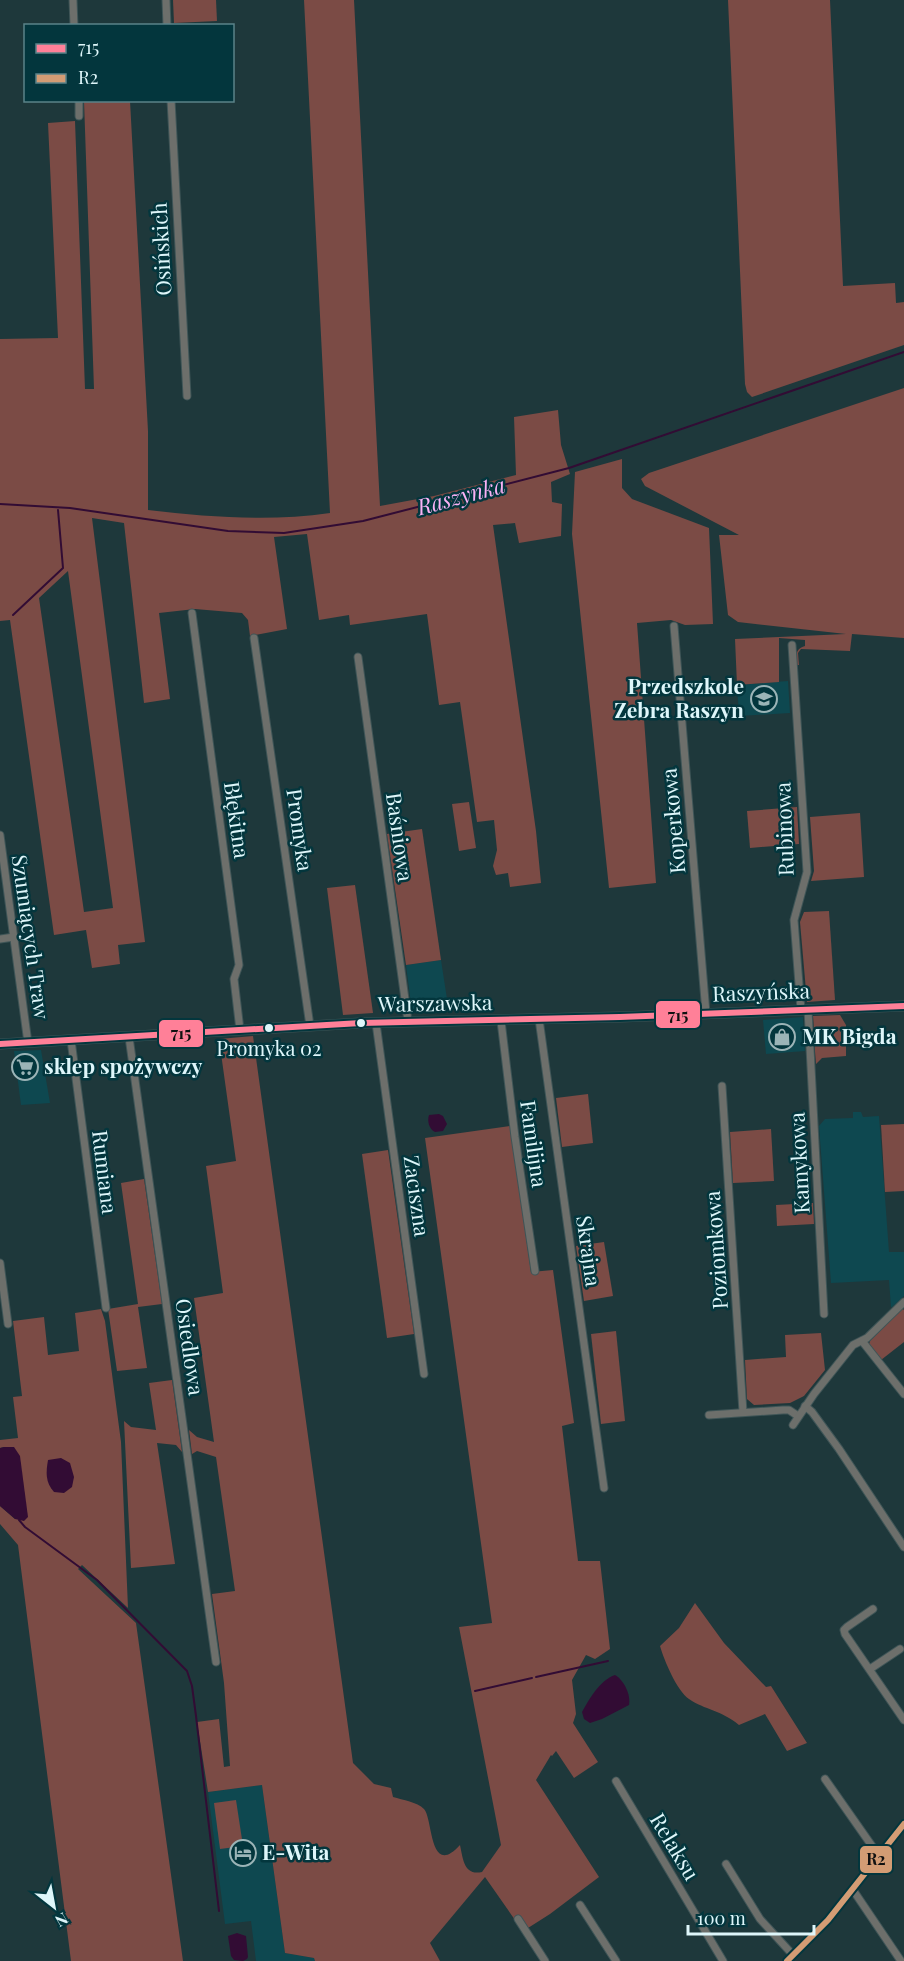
<svg xmlns="http://www.w3.org/2000/svg" width="904" height="1961" font-family="'Playfair Display',serif">
  <rect width="100%" height="100%" fill="#1e383b"/>
  <g fill="#0e4850">
    <path d="M788 681 790 713 739 716 737 685Z"/>
    <path d="M441 960 449 1012H412L406 965Z"/>
    <path d="M803 1017 805 1051 766 1054 763 1020Z"/>
    <path d="M41 1050 50 1103 21 1105 14 1051Z"/>
    <path d="M853 1112H861L863 1117 879 1116 889 1252H904V1296L892 1307H891L889 1280 831 1283 819 1126 825 1119 853 1118Z"/>
    <path d="M262 1785 285 1953 314 1958 315 1961H256L251 1921 225 1924 208 1792Z"/>
  </g>
  <g fill="#7b4b45" fill-rule="evenodd">
    <path d="M173 0H216L217 21 174 23Z"/>
    <path d="M304 0H354L380 506 434 496 516 475 514 417 558 410 561 445 570 474 551 482 552 502 562 504 561 536 519 543 515 523 493 525 536 831 541 883 510 887 508 873 496 875 493 866 497 850 494 820 477 822 460 702 439 705 427 614 350 625 349 615 319 620 307 534 274 537 287 629 250 636 248 620 242 613 195 609 159 613 170 699 144 703 124 523 92 518 145 942 118 945 120 964 92 968 86 930 54 935 10 620 0 621V339L58 338 48 123 75 121 85 389H94L84 101H130L148 431V510C209 517 269 522 330 513ZM68 571 113 908 84 912 39 598Z"/>
    <path d="M728 0H830L843 286 895 283 896 303 904 302V345L752 397 747 392 745 384Z"/>
    <path d="M904 388V638L852 634 850 651 801 649 798 653 799 665H796C796 655 795 649 805 646V640L779 638V682L737 685 735 639 846 634 738 622 728 615 719 535H739L645 486 641 479 649 473Z"/>
    <path d="M622 459V488L632 499 709 528 713 624 685 625 671 620 637 623 656 883 609 888 572 534 575 472Z"/>
    <path d="M469 802 476 848 459 851 452 804Z"/>
    <path d="M797 807 799 844 750 848 747 811Z"/>
    <path d="M860 813 864 877 811 881 814 871 810 817Z"/>
    <path d="M422 829 441 960 406 965 387 834Z"/>
    <path d="M355 885 373 1013 343 1015 327 888Z"/>
    <path d="M829 911 835 1000 807 1002 800 922 804 912Z"/>
    <path d="M840 1015 846 1025V1056L822 1058 816 1064 814 1039H816V1034L823 1033V1029H814L813 1016Z"/>
    <path d="M253 1036 353 1763 374 1784 391 1788 393 1797C403 1800 417 1802 424 1809 433 1818 429 1879 460 1845 463 1859 464 1876 482 1872L501 1845 459 1627 492 1623 425 1138 510 1126 531 1272 553 1270 574 1423 562 1426 578 1561H600L610 1649 595 1659 586 1655 572 1680 576 1714 573 1723 598 1762 574 1778 556 1751 552 1756 551 1755 536 1780 599 1877 550 1914 528 1928 521 1917 515 1920 485 1877 430 1943 440 1961H315L314 1958 285 1953 262 1785 208 1792 197 1722 219 1719 224 1767 230 1766 224 1683 212 1594 235 1591 216 1457 197 1451 192 1454 189 1430 197 1437 214 1442 194 1298 223 1293 206 1166 236 1161 219 1039Z"/>
    <path d="M588 1094 593 1143 562 1147 556 1098Z"/>
    <path d="M904 1124V1191L885 1192 881 1125Z"/>
    <path d="M771 1129 774 1181 733 1183 730 1132Z"/>
    <path d="M388 1150 414 1334 387 1338 362 1154Z"/>
    <path d="M144 1179 162 1304 138 1307 147 1368 117 1371 108 1309 138 1304 121 1183Z"/>
    <path d="M813 1203 814 1224 777 1226 776 1205Z"/>
    <path d="M604 1242 613 1296 584 1301 576 1246Z"/>
    <path d="M902 1308 904 1310V1342L881 1360 869 1344 870 1341Z"/>
    <path d="M101 1309 105 1321 121 1442 128 1608 82 1565 78 1569 136 1623 183 1961H71L18 1545 0 1524V1506L15 1519 4 1447 0 1448V1440L18 1438 13 1397 22 1396 13 1321 44 1317 48 1355 79 1351 75 1313Z"/>
    <path d="M616 1331 625 1421 601 1424 591 1334Z"/>
    <path d="M821 1333 825 1370 804 1396 790 1403 754 1405 747 1399 745 1360 786 1357 785 1335Z"/>
    <path d="M172 1380 182 1452 176 1445 157 1443 175 1564 131 1568 124 1421 131 1427 156 1430 149 1383Z"/>
    <path d="M695 1603 724 1643 766 1687 771 1686 807 1743 787 1751 765 1714 739 1725C721 1710 705 1710 689 1699 677 1691 664 1660 660 1646L679 1628Z"/>
    <path d="M236 1800 243 1846 220 1849 214 1803Z"/>
  </g>
  <g fill="#320c34">
    <path d="M439 1114 443 1116 447 1124 443 1131 435 1132C429 1129 427 1121 429 1115Z"/>
    <path d="M4 1447H14L20 1456 28 1517 24 1521 15 1519 0 1506V1448Z"/>
    <path d="M61 1458 70 1463 74 1477 72 1487 64 1493 54 1492C45 1482 46 1472 48 1460Z"/>
    <path d="M615 1675C624 1680 631 1695 629 1705L602 1719 590 1723 584 1719 582 1712C589 1699 600 1680 615 1675Z"/>
    <path d="M237 1933 246 1936 248 1957 247 1959 243 1961 234 1960 231 1956 228 1936Z"/>
  </g>
  <g fill="none" stroke-linecap="round" stroke-linejoin="round">
    <g stroke="#320c34" stroke-width="2">
      <path d="M0 504 70 508 228 531 284 533 363 521 569 468 904 352"/>
      <path d="M13 615 63 568 58 510"/>
      <path d="M19 1520 25 1527 97 1580 187 1671 192 1686 196 1716 219 1911"/>
      <path d="M536 1677 608 1661"/>
      <path d="M475 1691 532 1678"/>
    </g>
    <defs>
      <g id="minor">
        <path d="M73 0 74 26"/>
        <path d="M166 0 167 26"/>
        <path d="M79 100V116"/>
        <path d="M171 100 187 396"/>
        <path d="M192 613 239 965 234 979 240 1030"/>
        <path d="M674 626 706 1013"/>
        <path d="M254 638 310 1026"/>
        <path d="M792 645 807 872 794 920 801 1010"/>
        <path d="M358 657 408 1021"/>
        <path d="M0 835 28 1043"/>
        <path d="M0 939 14 937"/>
        <path d="M808 1010 824 1314"/>
        <path d="M539 1019 604 1488"/>
        <path d="M501 1021 515 1137 535 1271"/>
        <path d="M376 1023 424 1374"/>
        <path d="M129 1037 216 1662"/>
        <path d="M71 1040 106 1308"/>
        <path d="M722 1086 743 1412"/>
        <path d="M0 1263 8 1324"/>
        <path d="M862 1341 904 1394"/>
        <path d="M805 1406 812 1412 839 1449 904 1547"/>
        <path d="M709 1415 783 1410H789L798 1416"/>
        <path d="M793 1425 814 1394 853 1345 867 1338 904 1302"/>
        <path d="M873 1609 847 1627 844 1630 845 1634 904 1720"/>
        <path d="M870 1669 900 1649"/>
        <path d="M825 1779 879 1856"/>
        <path d="M616 1781 723 1961"/>
        <path d="M726 1864 760 1919 793 1955"/>
        <path d="M853 1890 901 1961"/>
        <path d="M580 1905 616 1961"/>
        <path d="M518 1919 545 1961"/>
        <path d="M787 1961 828 1920 904 1824"/>
      </g>
      <path id="tertiary" d="M0 1044 361 1023 620 1017 904 1006"/>
    </defs>
    <use href="#minor" stroke="#3f5557" stroke-width="9"/>
    <use href="#tertiary" stroke="#3f5557" stroke-width="11"/>
    <use href="#minor" stroke="#6d6f6b" stroke-width="7"/>
    <use href="#tertiary" stroke="#6d6f6b" stroke-width="9"/>
    <defs>
      <path id="bus-1" d="M0 1044 361 1023 620 1017 904 1006"/>
      <path id="bus-2" d="M787 1961 828 1920 904 1824"/>
    </defs>
    <use href="#bus-1" stroke="#03363d" stroke-width="10"/>
    <use href="#bus-2" stroke="#03363d" stroke-width="10"/>
    <use href="#bus-1" stroke="#ff8098" stroke-width="6"/>
    <use href="#bus-2" stroke="#d39c74" stroke-width="6"/>
  </g>
  <defs>
    <symbol id="school-ring" viewBox="-11 -11 22 22"><circle r="9.5" fill="#03363d" stroke="#9bb4b7" stroke-width="1.5"/><path d="M0-5L7-2L0 1L-7-2ZM-4 1L0 2.5L4 1V4Q0 6-4 4Z" fill="#9bb4b7"/></symbol>
    <symbol id="shop-ring" viewBox="-11 -11 22 22"><circle r="9.5" fill="#03363d" stroke="#9bb4b7" stroke-width="1.5"/><path d="M-5-2.5h2.3a2.7 3.5 0 0 1 5.4 0H5L5.5 6h-11ZM-1.5-2.5h3a1.5 2.3 0 0 0-3 0Z" fill="#9bb4b7"/></symbol>
    <symbol id="supermarket-ring" viewBox="-11 -11 22 22"><circle r="9.5" fill="#03363d" stroke="#9bb4b7" stroke-width="1.5"/><path d="M-6-5.5h2.5l.6 2H6L4.5 2H-2.5L-4.4-4H-6ZM-1.5 3.2a1.3 1.3 0 1 0 .1 0ZM3 3.2a1.3 1.3 0 1 0 .1 0Z" fill="#9bb4b7"/></symbol>
    <symbol id="hotel-ring" viewBox="-11 -11 22 22"><circle r="9.5" fill="#03363d" stroke="#9bb4b7" stroke-width="1.5"/><path d="M-6-4.5h1.5V1H6V5H4.5V3h-9V5H-6ZM-4 0a1.8 1.8 0 1 1 3.6 0ZM.5 0V-2.5h3Q6-2.5 6 0Z" fill="#9bb4b7"/></symbol>
  </defs>
  <g fill-rule="evenodd">
    <use href="#school-ring" x="749" y="684" width="30" height="30"/>
    <use href="#shop-ring" x="767" y="1022" width="30" height="30"/>
    <use href="#supermarket-ring" x="10" y="1052" width="30" height="30"/>
    <use href="#hotel-ring" x="228" y="1838" width="30" height="30"/>
  </g>
  <g fill="#def6fa" stroke="#03363d" stroke-width="2">
    <circle cx="361" cy="1023" r="5"/>
    <circle cx="269" cy="1028" r="5"/>
  </g>
  <g text-anchor="middle" stroke-width="5" stroke-linejoin="round" paint-order="stroke">
    <g font-size="20" fill="#def6fa" stroke="#03363d">
      <text x="269" y="1056">Promyka 02</text>
    </g>
    <g font-size="21" fill="#def6fa" stroke="#03363d">
      <text transform="translate(162 249) rotate(-93)" y="7">Osińskich</text>
      <text transform="translate(236 820) rotate(82)" y="7">Błękitna</text>
      <text transform="translate(674 821) rotate(-95)" y="7">Koperkowa</text>
      <text transform="translate(785 829) rotate(-92)" y="7">Rubinowa</text>
      <text transform="translate(299 830) rotate(82)" y="7">Promyka</text>
      <text transform="translate(399 837) rotate(82)" y="7">Baśniowa</text>
      <text transform="translate(30 937) rotate(82)" y="7">Szumiących Traw</text>
      <text transform="translate(761 993) rotate(-2)" y="7">Raszyńska</text>
      <text transform="translate(435 1004) rotate(-1)" y="7">Warszawska</text>
      <text transform="translate(533 1144) rotate(82)" y="7">Familijna</text>
      <text transform="translate(800 1163) rotate(-93)" y="7">Kamykowa</text>
      <text transform="translate(104 1172) rotate(83)" y="7">Rumiana</text>
      <text transform="translate(416 1196) rotate(82)" y="7">Zaciszna</text>
      <text transform="translate(717 1250) rotate(-94)" y="7">Poziomkowa</text>
      <text transform="translate(588 1251) rotate(82)" y="7">Skrajna</text>
      <text transform="translate(189 1347) rotate(82)" y="7">Osiedlowa</text>
      <text transform="translate(674 1847) rotate(59)" y="7">Relaksu</text>
    </g>
    <g font-size="21" font-weight="bold" fill="#def6fa" stroke="#03363d" text-anchor="start">
      <text x="744" y="694" text-anchor="end">Przedszkole<tspan x="744" dy="24">Zebra Raszyn</tspan></text>
      <text x="802" y="1044">MK Bigda</text>
      <text x="44" y="1074">sklep spożywczy</text>
      <text x="262" y="1860">E-Wita</text>
    </g>
    <g font-size="22" font-style="italic" fill="#fab2f6" stroke="#03363d">
      <text transform="translate(461 496) rotate(-15)" y="8">Raszynka</text>
    </g>
  </g>
  <g stroke="#03363d" stroke-width="2">
    <rect x="655" y="1000" width="46" height="29" rx="6" fill="#ff8098"/>
    <rect x="158" y="1019" width="46" height="29" rx="6" fill="#ff8098"/>
    <rect x="859" y="1845" width="34" height="29" rx="6" fill="#d39c74"/>
  </g>
  <g font-size="16" text-anchor="middle" font-weight="bold" fill="#111">
    <text x="678" y="1021">715</text>
    <text x="181" y="1039">715</text>
    <text x="876" y="1865">R2</text>
  </g>
  <rect x="24" y="24" width="210" height="78" fill="#03363d" stroke="#5b8389" stroke-width="1.5"/>
  <rect x="36" y="44" width="30" height="9" fill="#ff8098" stroke="#5b8389" stroke-width="1.5"/>
  <text x="78" y="54" font-size="18" fill="#def6fa">715</text>
  <rect x="36" y="74" width="30" height="9" fill="#d39c74" stroke="#5b8389" stroke-width="1.5"/>
  <text x="78" y="84" font-size="18" fill="#def6fa">R2</text>
  <g transform="translate(54 1907) rotate(149)" stroke="#03363d" stroke-width="4.5" paint-order="stroke">
  <path d="M0-4.5L10 22L0 15L-10 22Z" fill="#def6fa"/>
  <text y="-9" font-size="16" font-weight="bold" text-anchor="middle" fill="#def6fa">N</text>
  </g>
  <path d="M688 1925v9h126v-9" fill="none" stroke="#def6fa" stroke-width="3"/>
  <text x="697" y="1925" font-size="18" fill="#def6fa" stroke="#03363d" stroke-width="4.5" paint-order="stroke">100 m</text>
</svg>
